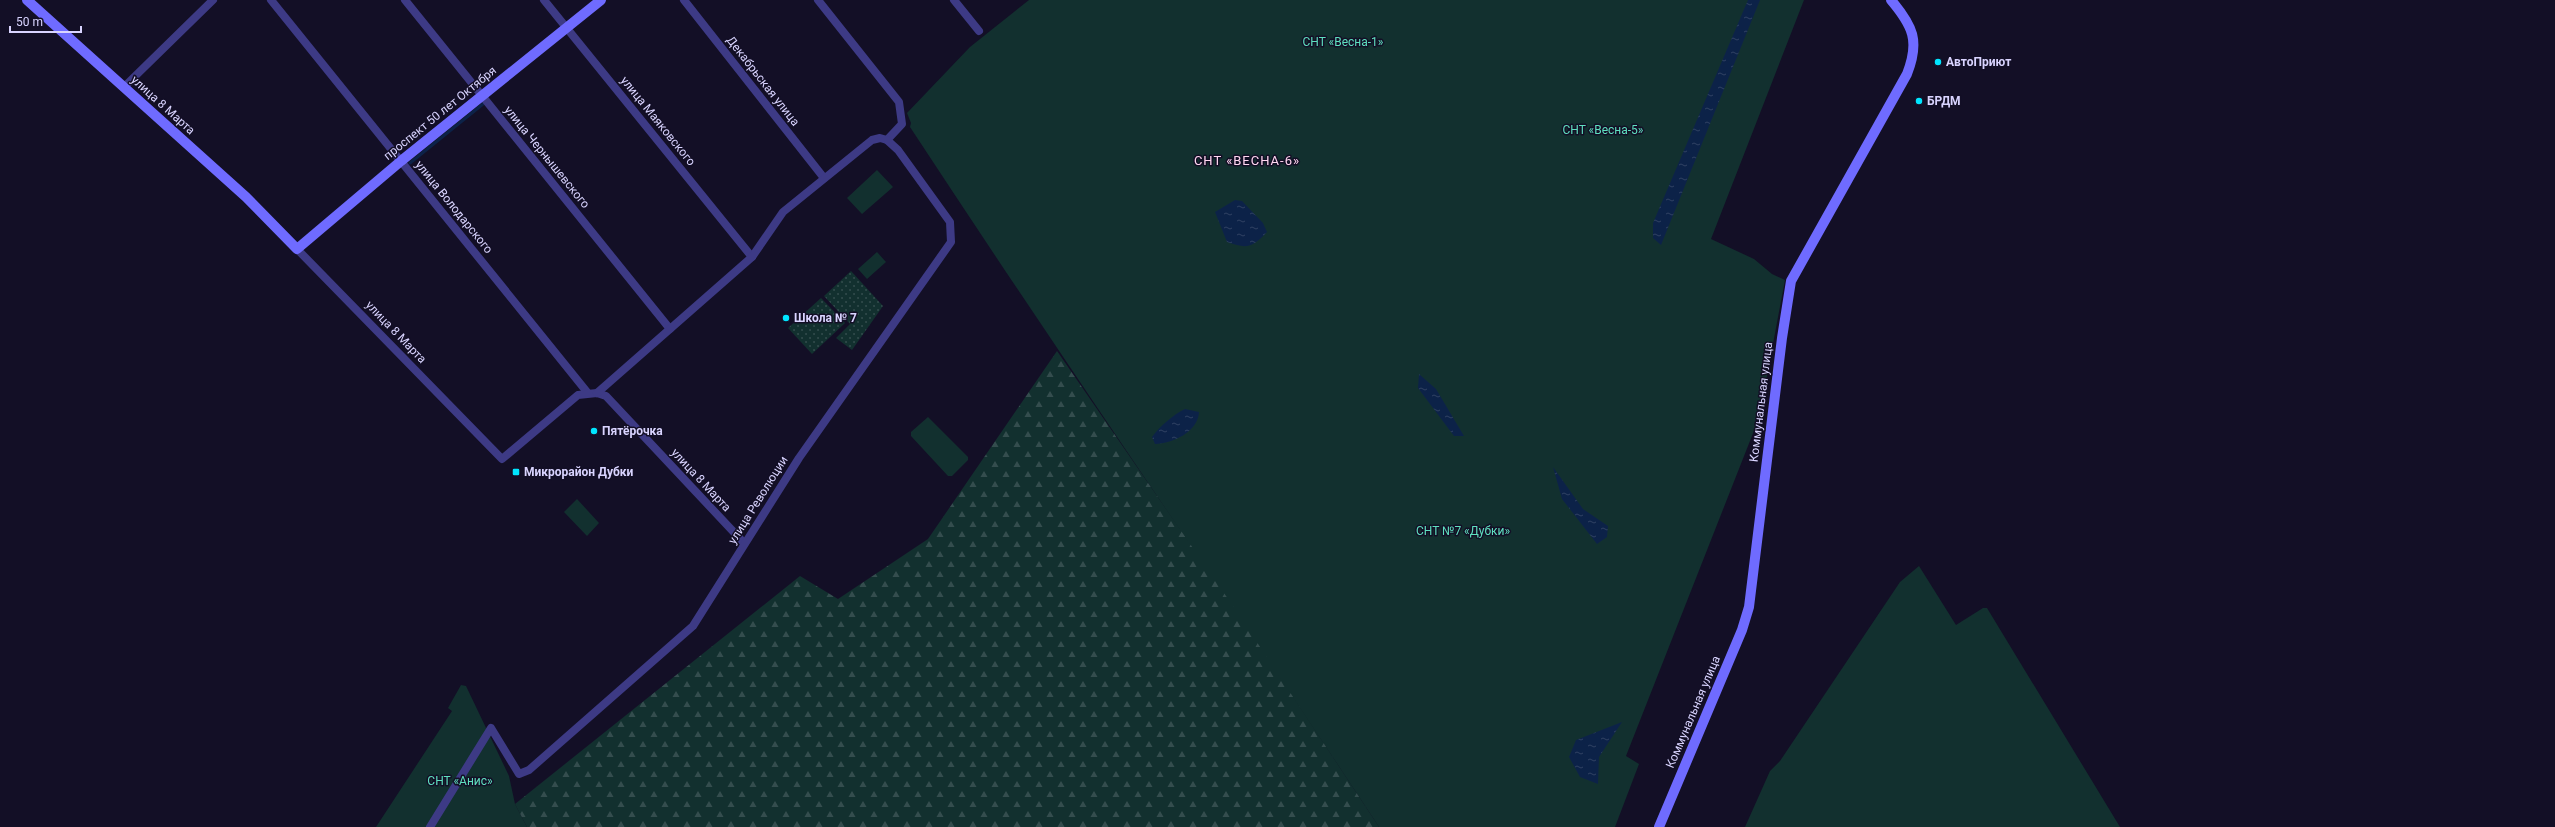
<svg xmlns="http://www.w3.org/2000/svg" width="2555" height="827" font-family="Roboto,sans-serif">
  <defs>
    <pattern id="forest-firs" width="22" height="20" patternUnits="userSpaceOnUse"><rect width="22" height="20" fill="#12302f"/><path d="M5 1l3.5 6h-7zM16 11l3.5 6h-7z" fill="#344d4e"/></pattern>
    <pattern id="park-dots" width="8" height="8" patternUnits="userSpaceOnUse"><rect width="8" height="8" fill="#12302f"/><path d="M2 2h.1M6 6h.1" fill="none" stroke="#344d4e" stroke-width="1.8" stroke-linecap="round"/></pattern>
    <pattern id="water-ripples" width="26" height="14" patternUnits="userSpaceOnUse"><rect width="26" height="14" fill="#0c2248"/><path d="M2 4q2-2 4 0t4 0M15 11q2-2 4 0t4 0" fill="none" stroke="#2f4163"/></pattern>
  </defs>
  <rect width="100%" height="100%" fill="#130f26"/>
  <g fill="#12302f">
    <path d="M1029 0H1804L1711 239 1754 259 1772 274 1785 280 1759 418 1626 756 1639 764 1615 827H1379C1224 592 1064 362 910 127L911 123 907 113 970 47Z"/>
    <path d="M877 170 893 187 862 214 847 198Z"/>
    <path d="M877 252 886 262 867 279 858 269Z"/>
    <path d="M928 417 968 457V460L952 476H948L911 436V432Z"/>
    <path d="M577 499 599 523 587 536 564 512Z"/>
    <path d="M1919 566 1956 625 1983 608H1987L2120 827H1745L1770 771 1780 761 1900 582Z"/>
    <path d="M461 685 466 686 509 776 515 804 527 827H376L452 711 448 708Z"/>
  </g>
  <path fill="url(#forest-firs)" d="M1057 351 1235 609 1379 827H527L515 804 800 576 838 599 928 539Z"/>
  <g fill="url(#park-dots)">
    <path d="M851 271 883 306 852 350 836 338 850 324 824 296Z"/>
    <path d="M821 298 845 323 812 354 788 328Z"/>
  </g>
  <g fill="url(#water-ripples)">
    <path d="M1748 0H1760L1661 245 1653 238V223Z"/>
    <path d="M1235 200 1242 201 1263 223 1267 232C1252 248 1247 249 1227 242L1215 212Z"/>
    <path d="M1419 374 1436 389 1464 436H1454L1418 388Z"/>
    <path d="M1185 409 1199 412C1198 432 1173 443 1155 444L1152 437C1159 427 1174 414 1185 409Z"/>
    <path d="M1553 467 1583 509 1608 526 1607 537 1597 544 1562 499Z"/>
    <path d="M1622 722 1599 757 1598 784 1580 777 1569 757 1576 740Z"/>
  </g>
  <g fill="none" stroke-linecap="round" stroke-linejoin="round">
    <path stroke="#0c2248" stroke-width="3" d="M410 163 483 104"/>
    <g stroke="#3d3a85" stroke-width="8">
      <path d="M271 0 587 392"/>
      <path d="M405 0 670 329"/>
      <path d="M544 0 752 257"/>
      <path d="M684 0 824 178"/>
      <path d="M818 0 899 102 902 124 887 140"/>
      <path d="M954 0 979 31"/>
      <path d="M124 87 213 0"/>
      <path d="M297 249 502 459 578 395 597 393 606 396 744 543"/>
      <path d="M430 827 491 728 519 774 529 770 693 626 799 458 951 242 950 222 898 150 887 140 880 138 872 140 783 212 752 257 597 393"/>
    </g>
    <g stroke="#6f6bff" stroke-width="10">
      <path d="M27 0 246 197 297 249 401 161 601 0"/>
      <path d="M1659 827 1742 630 1749 607 1782 338 1791 281 1907 74C1920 41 1913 26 1891 0"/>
    </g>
  </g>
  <g fill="#00e5ff" stroke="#130f26" stroke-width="1.5">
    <circle cx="1938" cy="62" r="4"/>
    <circle cx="1919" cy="101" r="4"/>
    <circle cx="786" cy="318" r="4"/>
    <circle cx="594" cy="431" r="4"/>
    <rect x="512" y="468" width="8" height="8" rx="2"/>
  </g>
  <g text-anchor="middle" stroke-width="3" stroke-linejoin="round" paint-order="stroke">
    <g font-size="12" fill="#5fe0c0" stroke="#130f26">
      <text x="1343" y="46">СНТ «Весна-1»</text>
      <text x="1603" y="134">СНТ «Весна-5»</text>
      <text x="1463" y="535">СНТ №7 «Дубки»</text>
      <text x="460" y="785">СНТ «Анис»</text>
    </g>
    <g font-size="12" font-weight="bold" fill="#d9d4ff" stroke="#130f26" text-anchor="start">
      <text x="1946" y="66">АвтоПриют</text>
      <text x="1927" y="105">БРДМ</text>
      <text x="794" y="322">Школа № 7</text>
      <text x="602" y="435">Пятёрочка</text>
      <text x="524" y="476">Микрорайон Дубки</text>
    </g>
    <g font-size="12" fill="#d9d4ff" stroke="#130f26">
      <text transform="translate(763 81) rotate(52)" y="4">Декабрьская улица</text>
      <text transform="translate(163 105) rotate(42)" y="4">улица 8 Марта</text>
      <text transform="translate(440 113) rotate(-39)" y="4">проспект 50 лет Октября</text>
      <text transform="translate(658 121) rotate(51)" y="4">улица Маяковского</text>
      <text transform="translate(547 157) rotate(51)" y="4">улица Чернышевского</text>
      <text transform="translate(454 207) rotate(51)" y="4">улица Володарского</text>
      <text transform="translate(396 332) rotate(46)" y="4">улица 8 Марта</text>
      <text transform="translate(1761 402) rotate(-83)" y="4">Коммунальная улица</text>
      <text transform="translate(701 480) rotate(47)" y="4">улица 8 Марта</text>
      <text transform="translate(758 500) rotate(-58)" y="4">улица Революции</text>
      <text transform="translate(1693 712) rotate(-67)" y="4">Коммунальная улица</text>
    </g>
    <g font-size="13" letter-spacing="1" fill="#ffd6f0" stroke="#130f26">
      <text x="1247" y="165">СНТ «ВЕСНА-6»</text>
    </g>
  </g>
  <path d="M10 26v6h71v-6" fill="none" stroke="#d9d4ff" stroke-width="2"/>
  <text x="16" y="26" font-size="12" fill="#d9d4ff" stroke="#130f26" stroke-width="3" paint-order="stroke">50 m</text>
</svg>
